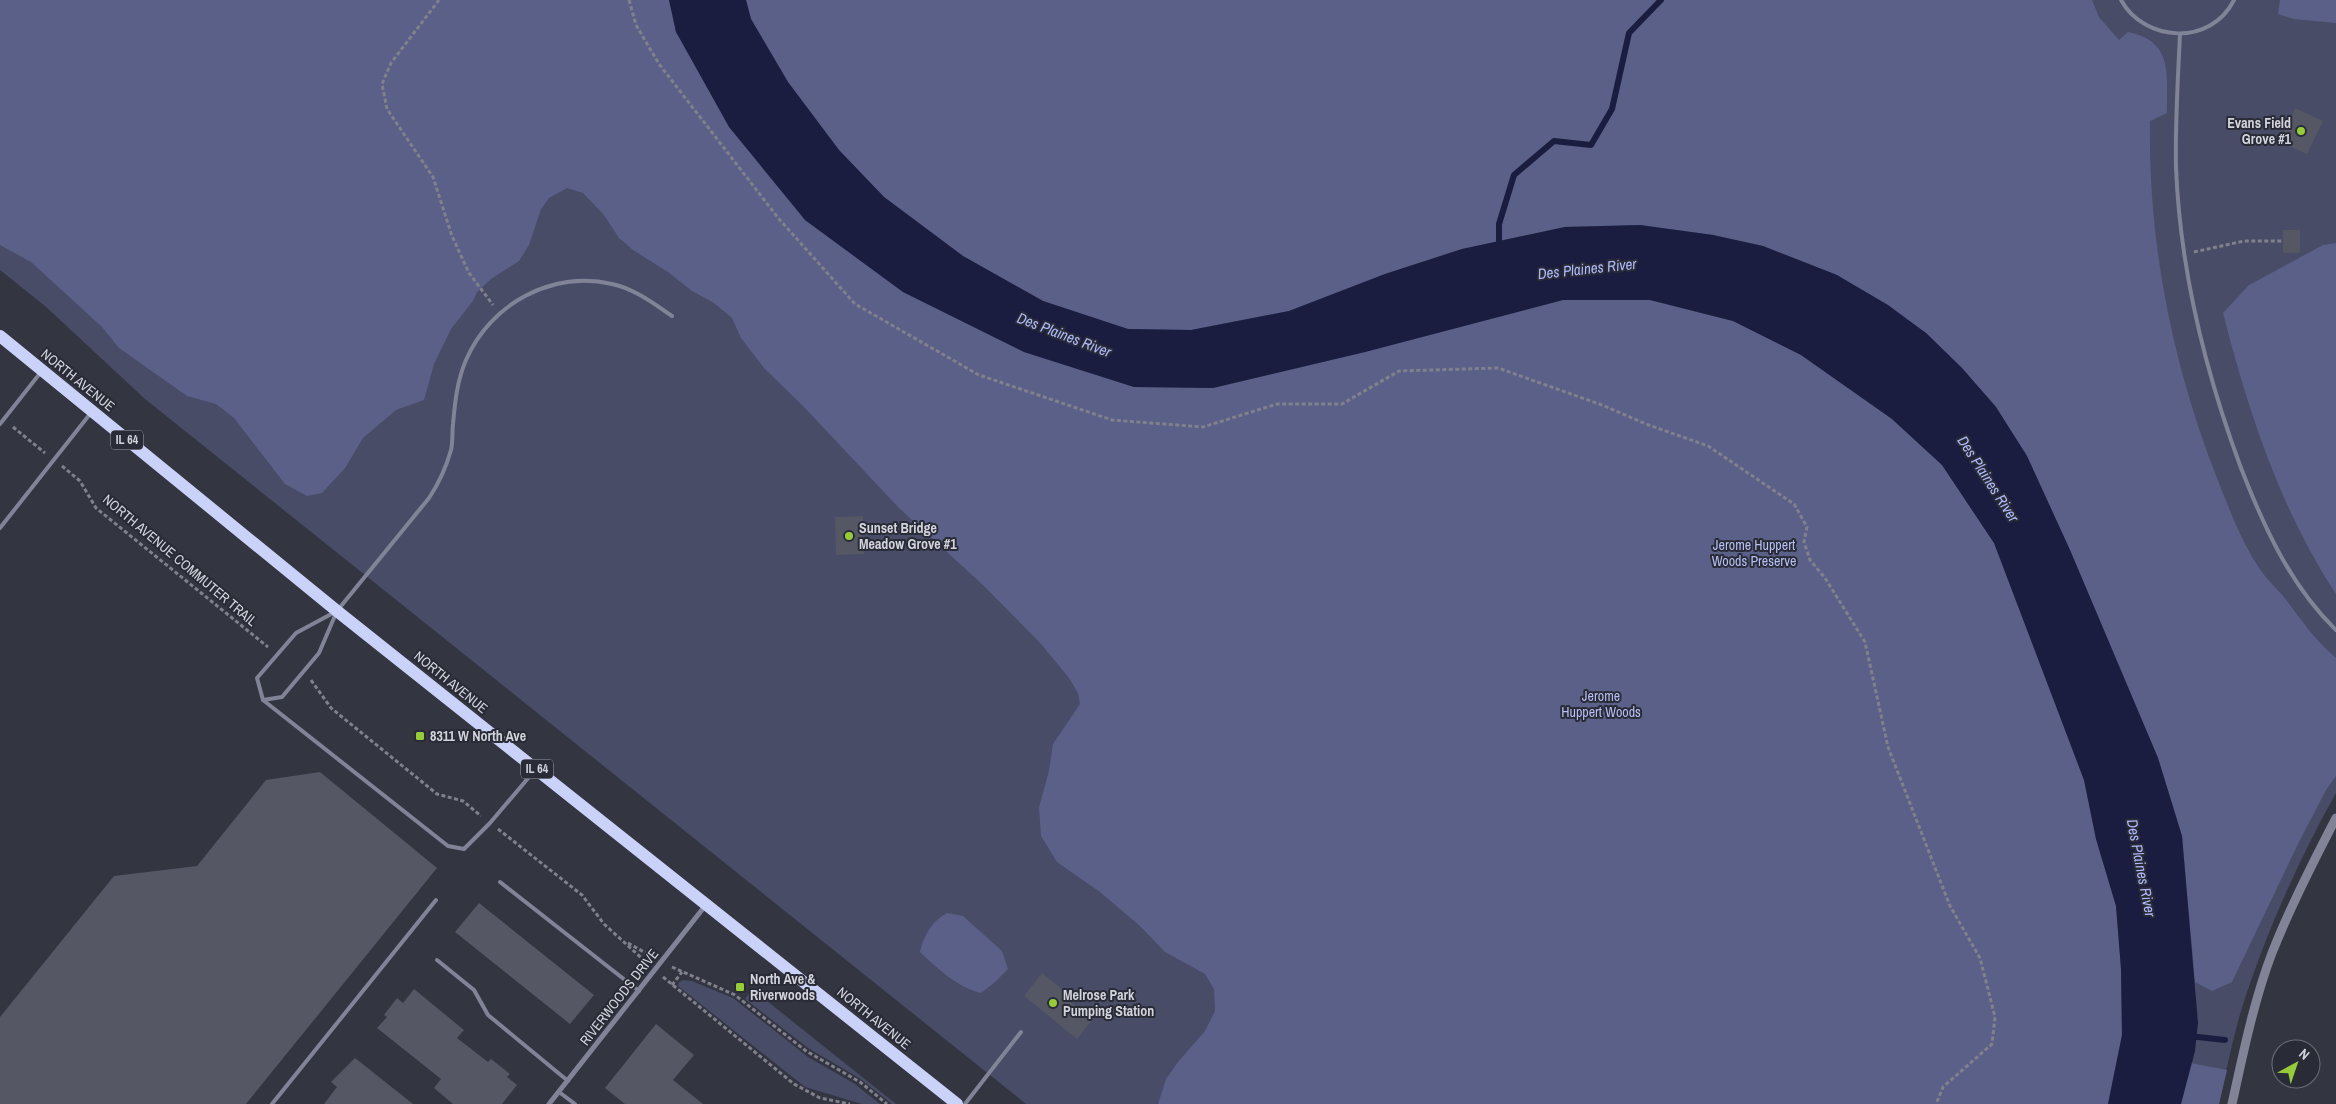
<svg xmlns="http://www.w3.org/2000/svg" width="2336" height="1104" font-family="'Archivo Narrow',sans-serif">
  <rect width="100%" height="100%" fill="#333541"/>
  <g fill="#484c67">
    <path d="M0 0H2336V793C2297 863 2265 935 2241 1011 2232 1041 2226 1073 2219 1104H1026L145 399 45 306 0 270Z"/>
    <path d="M683 980 692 981 733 998 808 1057 855 1084 880 1104H862L805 1087 678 986 679 982Z"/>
    <path d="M752 989 896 1104H892L859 1078 808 1048 745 999Z"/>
  </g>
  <g fill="#5a6088">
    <path d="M0 0H669L676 32 805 220 903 292 1024 352 1134 387 1213 388 1365 352 1563 300H1650L1733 321 1801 355 1892 419 1942 465 1994 543 2084 780 2096 839 2116 906 2121 969 2122 1035 2108 1104H1158L1166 1079 1178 1062 1205 1031 1215 1011 1214 989 1205 974 1165 952 1140 926 1100 892 1057 862 1041 836 1039 807 1049 771 1053 744 1080 704 1078 693 1069 678 1042 645 984 586 899 508 804 407 764 368 741 338 732 318 714 303 692 291 668 272 633 250 619 238 604 215 583 193 567 188 549 198 541 209 529 245 519 261 491 279 477 292 473 301 451 329 434 364 424 400 396 410 363 438 345 468 322 493 307 496 285 484 234 418 216 404 187 396 119 348 102 327 31 262 0 245Z"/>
    <path d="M746 0H2092L2099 17 2119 40 2128 32C2175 42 2166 75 2167 113L2150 121C2148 245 2173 368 2219 483 2230 511 2244 548 2262 572 2269 582 2279 590 2287 601 2302 621 2316 641 2336 658V776L2326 790 2298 844 2232 982 2212 991 2195 982 2182 836 2158 758 2070 550 2027 456 1996 407 1962 368 1926 333 1837 275 1763 246 1713 235 1640 225 1565 227 1462 249 1385 274 1289 311 1191 330 1128 329 1043 301 963 256 884 197 839 150 788 82 751 19Z"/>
    <path d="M2280 0H2336V23L2294 19 2278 14Z"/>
    <path d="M2336 243V594C2280 509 2248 411 2223 313L2249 285 2323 245Z"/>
    <path d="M947 913 963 916 1002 951 1008 969 994 983 981 993C957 987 938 969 920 952 924 935 932 921 947 913Z"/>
    <path d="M2191 1063 2227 1070 2219 1104H2181Z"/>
  </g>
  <path fill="#1b1d40" d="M669 0H746L751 19 788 82 839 150 884 197 963 256 1043 301 1128 329 1191 330 1289 311 1385 274 1462 249 1565 227 1640 225 1713 235 1763 246 1837 275 1888 305 1926 333 1962 368 1996 407 2027 456 2070 550 2158 758 2182 836 2198 1023 2195 1051 2181 1104H2108L2122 1035 2121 969 2116 906 2096 839 2084 780 1994 543 1942 465 1892 419 1801 355 1733 321 1650 300H1563L1365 352 1213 388 1134 387 1024 352 903 292 805 220 729 127 676 32Z"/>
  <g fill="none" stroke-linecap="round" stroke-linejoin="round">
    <g stroke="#1b1d40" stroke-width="6">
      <path d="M1499 248V224L1514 175 1554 141 1591 145 1612 109 1629 33 1661 0"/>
      <path d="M2189 1036 2225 1040"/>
    </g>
  </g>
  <g fill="#555764">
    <path d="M2295 108 2323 121 2307 154 2280 142Z"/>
    <rect x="2283" y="230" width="17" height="23"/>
    <path d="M863 516 864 554 836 555 835 517Z"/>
    <path d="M320 772 437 868 246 1104H0V1017L114 876 197 866 266 780Z"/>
    <path d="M479 903 594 995 570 1024 455 932Z"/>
    <path d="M1042 973 1071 996 1068 1000 1092 1020 1077 1039 1024 996Z"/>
    <path d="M414 989 464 1030 457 1038 488 1062 491 1059 510 1074 507 1077 517 1085 502 1104H453L434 1088 441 1079 377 1028 387 1017 384 1015 397 998 403 1003Z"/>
    <path d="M656 1024 694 1055 673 1080 703 1104H625L605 1088Z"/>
    <path d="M355 1058 413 1104H324L337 1087 331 1082Z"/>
  </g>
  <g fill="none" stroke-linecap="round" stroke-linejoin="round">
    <g stroke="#80818c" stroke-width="3" stroke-dasharray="4 2.5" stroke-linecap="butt">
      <path d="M439 0 391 63 382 84 387 109 433 177 452 236 469 273 493 305"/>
      <path d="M629 0 636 25 659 64 779 219 855 304 979 375 1112 420 1203 427 1277 404H1342L1399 371 1498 368 1602 405 1646 424 1708 446 1794 504 1807 527 1804 542 1810 560 1825 578 1865 642 1888 747 1950 906 1980 958 1995 1017 1992 1044 1943 1087 1936 1104"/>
      <path d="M2194 252 2244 241H2283"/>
      <path d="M13 427 45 453"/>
      <path d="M62 466 80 481 96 508 268 647"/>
      <path d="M311 680 331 708 437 794 463 801 481 816"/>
      <path d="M498 829 582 895 604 924 647 963"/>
      <path d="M628 943 651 956"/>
      <path d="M672 967 735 995 806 1051 860 1082 887 1104"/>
      <path d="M663 977 794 1084 820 1098 850 1104"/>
      <path d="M672 985 682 972"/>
    </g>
    <g stroke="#818497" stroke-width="4">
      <path d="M2121 0C2145 43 2211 46 2234 0"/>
      <path d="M2180 34C2178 78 2175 123 2176 167 2180 271 2205 371 2241 468 2264 527 2290 585 2336 630"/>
      <path d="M0 424 41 372"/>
      <path d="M0 528 90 414"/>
      <path d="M335 612 296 633 257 678 263 700 448 846 464 849 490 823 535 770"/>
      <path d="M263 700 282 697 319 653 337 611 429 498C439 483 446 468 451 450 453 442 452 432 453 424 455 402 457 381 466 360 490 304 552 270 612 284 635 289 653 303 672 316"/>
      <path d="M500 882 639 991"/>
      <path d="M437 960 474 990 488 1015 568 1081"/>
      <path d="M559 1092 575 1104"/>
      <path d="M272 1104 436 900"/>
      <path d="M965 1104 1021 1032"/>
    </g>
    <path stroke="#818497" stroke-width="5" d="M549 1104 705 906"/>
    <path stroke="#818497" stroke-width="9" d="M2232 1104C2243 1054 2254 1000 2272 953 2290 907 2313 862 2336 818"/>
    <path stroke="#cbd2f9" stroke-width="12" d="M0 336 337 611 957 1104"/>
  </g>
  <g fill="#96cc39" stroke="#292b37" stroke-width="2">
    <circle cx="2301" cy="131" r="5"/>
    <circle cx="849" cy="536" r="5"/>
    <rect x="415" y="731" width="10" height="10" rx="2.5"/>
    <rect x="735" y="982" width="10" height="10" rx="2.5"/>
    <circle cx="1053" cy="1003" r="5"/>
  </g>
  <g text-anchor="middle" stroke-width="4" stroke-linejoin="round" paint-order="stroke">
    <g fill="#292b37" stroke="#9fa1aa" stroke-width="1">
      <rect x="111" y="430.5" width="32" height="19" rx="4"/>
      <rect x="521" y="759.5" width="32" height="19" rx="4"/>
    </g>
    <g font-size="12" font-weight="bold" fill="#d2d3db">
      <text x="127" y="444">IL 64</text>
      <text x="537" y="773">IL 64</text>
    </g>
    <g font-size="14" font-weight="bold" fill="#d2d3db" stroke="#292b37" text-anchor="start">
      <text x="2291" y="128" text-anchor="end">Evans Field<tspan x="2291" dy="16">Grove #1</tspan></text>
      <text x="859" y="533">Sunset Bridge<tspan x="859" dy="16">Meadow Grove #1</tspan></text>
      <text x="430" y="741">8311 W North Ave</text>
      <text x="750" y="984">North Ave &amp;<tspan x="750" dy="16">Riverwoods</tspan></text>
      <text x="1063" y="1000">Melrose Park<tspan x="1063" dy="16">Pumping Station</tspan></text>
    </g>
    <g font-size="14" fill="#d2d3db" stroke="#292b37">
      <text transform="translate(78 380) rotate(39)" y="5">NORTH AVENUE</text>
      <text transform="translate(180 560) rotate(40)" y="5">NORTH AVENUE COMMUTER TRAIL</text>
      <text transform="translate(451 682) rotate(39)" y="5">NORTH AVENUE</text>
      <text transform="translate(619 997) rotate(-52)" y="5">RIVERWOODS DRIVE</text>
      <text transform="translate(874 1018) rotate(39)" y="5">NORTH AVENUE</text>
    </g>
    <g font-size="14" fill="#b7bff4" stroke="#292b37">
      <text x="1754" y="550">Jerome Huppert<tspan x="1754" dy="16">Woods Preserve</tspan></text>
      <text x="1601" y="701">Jerome<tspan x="1601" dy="16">Huppert Woods</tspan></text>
    </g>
    <g font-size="15" font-style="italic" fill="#afb9fb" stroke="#292b37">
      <text transform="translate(1587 269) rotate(-6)" y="5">Des Plaines River</text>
      <text transform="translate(1064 335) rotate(21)" y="5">Des Plaines River</text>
      <text transform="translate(1988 479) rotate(57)" y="5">Des Plaines River</text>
      <text transform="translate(2141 868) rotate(79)" y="5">Des Plaines River</text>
    </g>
  </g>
  <g transform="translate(2296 1064) rotate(40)"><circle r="24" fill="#292b37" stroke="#6d6e79"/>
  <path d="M0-4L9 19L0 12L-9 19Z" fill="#96cc39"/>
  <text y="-8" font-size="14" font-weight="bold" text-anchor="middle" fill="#d2d3db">N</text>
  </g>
</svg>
